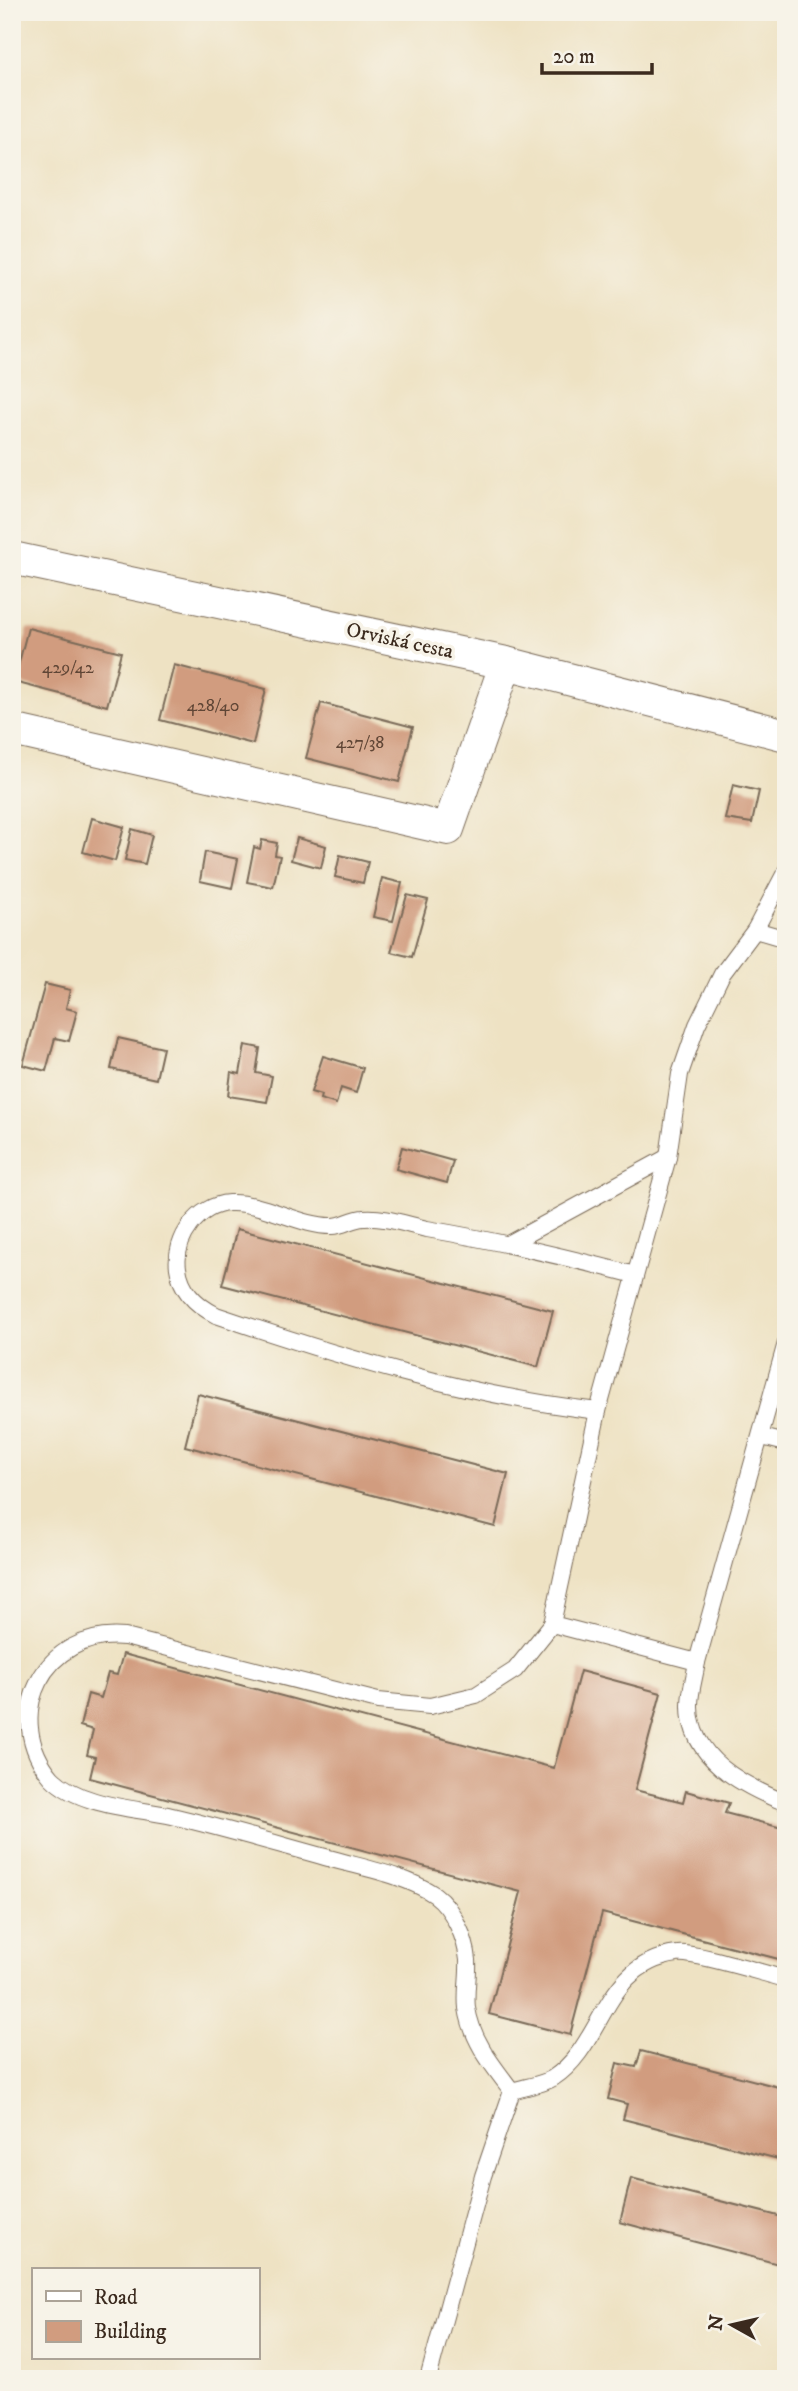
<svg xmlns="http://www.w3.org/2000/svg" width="798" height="2391" font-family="'IM FELL DW Pica',serif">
  <rect width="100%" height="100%" fill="#f7f3e8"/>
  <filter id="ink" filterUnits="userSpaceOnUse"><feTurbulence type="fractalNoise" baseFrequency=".0143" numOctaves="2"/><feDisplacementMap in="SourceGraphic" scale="14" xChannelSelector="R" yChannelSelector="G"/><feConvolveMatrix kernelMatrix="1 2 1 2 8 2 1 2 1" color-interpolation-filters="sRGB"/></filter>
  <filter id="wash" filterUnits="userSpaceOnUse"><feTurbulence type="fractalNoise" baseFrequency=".00686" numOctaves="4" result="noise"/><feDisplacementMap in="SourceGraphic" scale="28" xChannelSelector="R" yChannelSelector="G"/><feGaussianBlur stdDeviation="1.57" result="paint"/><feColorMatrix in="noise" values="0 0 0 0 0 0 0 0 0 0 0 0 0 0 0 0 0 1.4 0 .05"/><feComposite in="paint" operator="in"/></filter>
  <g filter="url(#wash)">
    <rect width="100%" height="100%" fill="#eee2c3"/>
    <g id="blocks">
      <g fill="#d19c7f">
        <path d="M28 628 121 652 107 706 14 682Z"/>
        <path d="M174 665 266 689 253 744 160 720Z"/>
        <path d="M321 703 413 727 399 782 306 758Z"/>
        <path d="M733 785 759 791 752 823 725 819Z"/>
        <path d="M92 818 124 827 115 861 83 852Z"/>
        <path d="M132 829 152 835 145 864 125 860Z"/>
        <path d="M297 838 326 846 321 868 291 860Z"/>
        <path d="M262 840 277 843 275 855 280 856 273 887 247 882 254 847 260 849Z"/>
        <path d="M205 852 238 859 232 888 200 881Z"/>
        <path d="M340 855 368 862 363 883 335 877Z"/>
        <path d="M382 878 402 883 393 921 373 917Z"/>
        <path d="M407 895 428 900 412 957 391 952Z"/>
        <path d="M45 984 70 990 66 1008 77 1011 69 1041 55 1038 46 1071 23 1065Z"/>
        <path d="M779 997 786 998V1022L780 1020 785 1004 778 1002Z"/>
        <path d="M118 1038 163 1048 156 1079 111 1069Z"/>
        <path d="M245 1045 260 1048 256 1073 272 1076 267 1102 228 1096 231 1072 240 1074Z"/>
        <path d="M323 1056 363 1068 356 1093 341 1088 336 1104 320 1099 321 1095 311 1092Z"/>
        <path d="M402 1147 453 1161 447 1183 396 1169Z"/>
        <path d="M237 1229 553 1311 538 1367 222 1285Z"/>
        <path d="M198 1394 508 1474 495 1527 185 1446Z"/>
        <path d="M123 1654 554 1768 580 1671 661 1693 635 1790 683 1802 686 1791 729 1803 725 1813 786 1829V1961L602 1913 570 2035 489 2014 521 1892 90 1778 95 1757 87 1755 93 1730 80 1726 88 1694 101 1698 108 1673 117 1675Z"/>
        <path d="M641 2051 786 2089V2161L623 2119 627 2104 608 2099 617 2063 636 2067Z"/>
        <path d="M631 2178 786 2218V2266L620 2222Z"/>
      </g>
    </g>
  </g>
  <g filter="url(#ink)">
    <use href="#blocks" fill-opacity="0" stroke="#7a6a58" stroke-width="2"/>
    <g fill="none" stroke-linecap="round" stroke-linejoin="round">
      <defs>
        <g id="lane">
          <path d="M786 871 755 930 722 974 697 1025 680 1074 668 1157 598 1411 552 1624 697 1662 786 1343"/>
          <path d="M755 930 786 939"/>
          <path d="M510 1243 668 1157"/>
          <path d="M598 1411C467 1396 340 1357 216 1315 196 1305 181 1291 178 1268 174 1239 198 1205 229 1203 261 1201 301 1227 333 1226 343 1226 353 1218 364 1218 383 1216 408 1225 427 1229 498 1241 566 1257 635 1275"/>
          <path d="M762 1437 786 1443"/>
          <path d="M697 1662C695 1676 690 1691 690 1705 689 1758 743 1786 786 1803"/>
          <path d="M512 2091C493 2066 472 2041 467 2008 465 1992 469 1976 468 1960 466 1939 453 1908 435 1895 403 1874 362 1868 325 1857 274 1843 223 1828 172 1816 134 1808 80 1806 52 1778 0 1717 44 1629 125 1637L378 1701 430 1706 476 1695 515 1670 552 1624"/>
          <path d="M512 2091C524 2087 542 2085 553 2078 605 2044 602 1964 677 1954 693 1951 765 1974 786 1979"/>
          <path d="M428 2379 483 2176 512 2091"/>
        </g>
        <g id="street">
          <path d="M12 558 506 663 786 735"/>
          <path d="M12 730 448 829 506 663"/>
        </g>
      </defs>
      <use href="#lane" stroke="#7a6a58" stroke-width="18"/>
      <use href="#street" stroke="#7a6a58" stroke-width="34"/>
      <use href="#lane" stroke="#fff" stroke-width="16"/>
      <use href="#street" stroke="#fff" stroke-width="32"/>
    </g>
  </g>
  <g text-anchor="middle" stroke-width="7" stroke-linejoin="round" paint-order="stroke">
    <g font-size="18" fill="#604636">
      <text x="68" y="673">429/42</text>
      <text x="213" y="711">428/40</text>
      <text x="360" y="748">427/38</text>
    </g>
    <g font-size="21" fill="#3b2a1e" stroke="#f7f3e8">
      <text transform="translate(400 640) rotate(12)" y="7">Orviská cesta</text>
    </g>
  </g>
  <rect width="798" height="2391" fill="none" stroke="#f7f3e8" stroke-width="42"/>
  <rect x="32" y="2268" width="228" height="91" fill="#f7f3e8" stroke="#aca397" stroke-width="2"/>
  <rect x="46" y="2291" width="35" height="10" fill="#ffffff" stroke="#aca397" stroke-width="2"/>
  <text x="94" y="2304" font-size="21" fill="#3b2a1e">Road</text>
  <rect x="46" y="2321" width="35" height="21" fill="#d19c7f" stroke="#aca397" stroke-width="2"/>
  <text x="94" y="2338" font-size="21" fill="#3b2a1e">Building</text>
  <g transform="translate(732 2325) rotate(278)" stroke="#f7f3e8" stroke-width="5" paint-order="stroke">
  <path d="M0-5L12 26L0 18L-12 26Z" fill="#3b2a1e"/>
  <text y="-10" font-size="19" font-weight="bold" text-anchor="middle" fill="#3b2a1e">N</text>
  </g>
  <path d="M542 63v10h110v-10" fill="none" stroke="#3b2a1e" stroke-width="3.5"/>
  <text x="553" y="63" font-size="21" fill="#3b2a1e" stroke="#f7f3e8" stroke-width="5" paint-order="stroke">20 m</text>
</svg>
